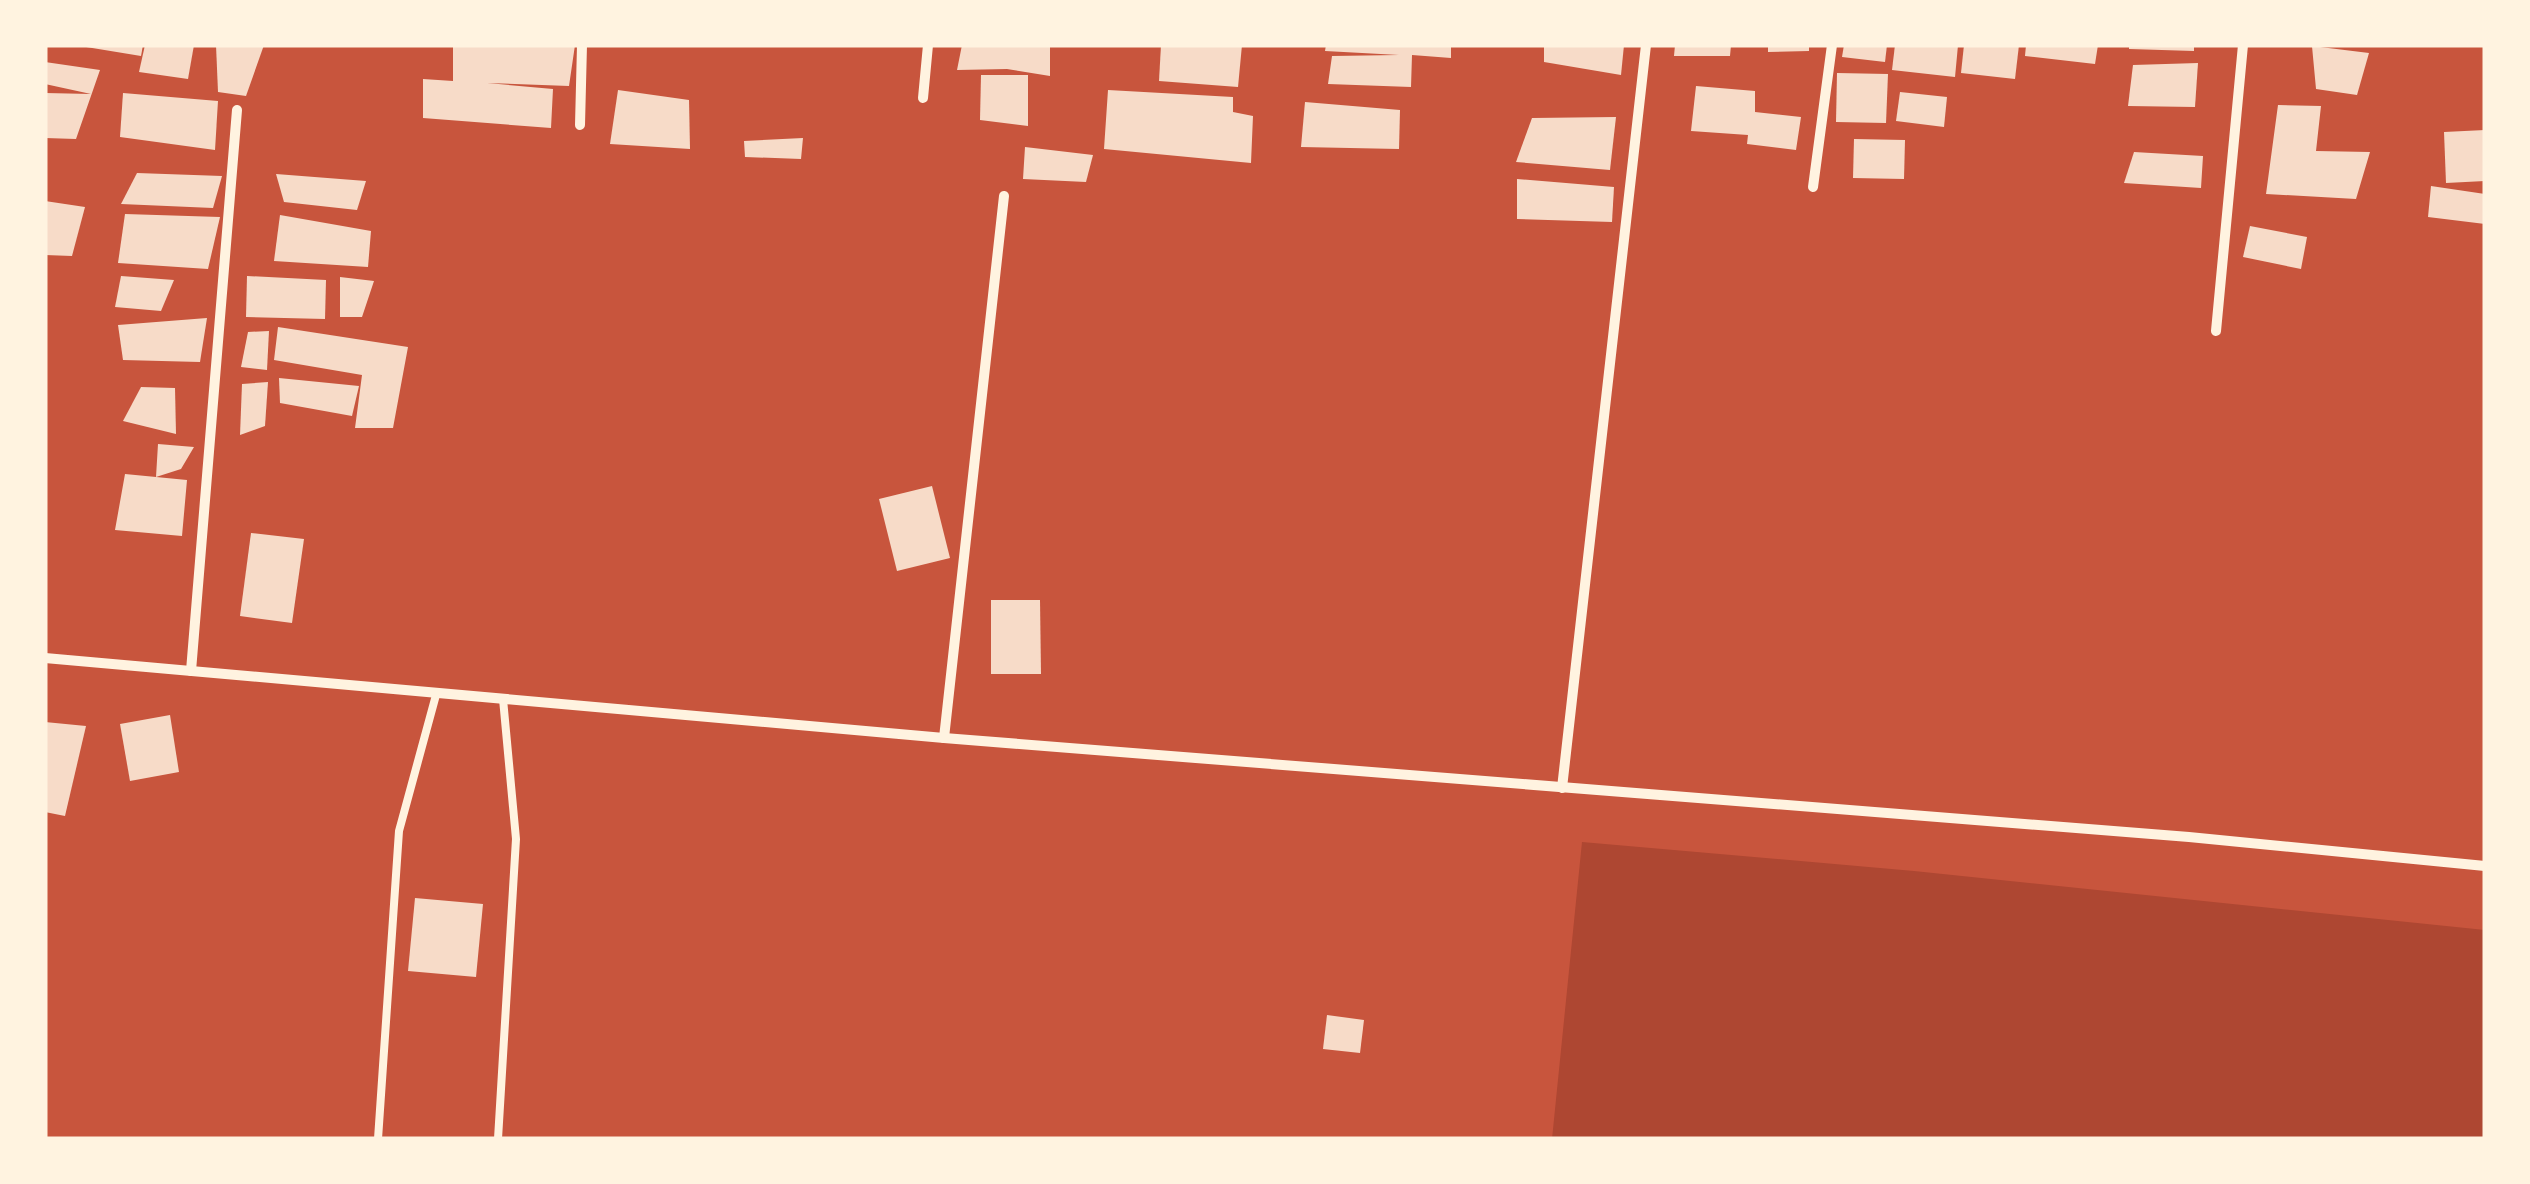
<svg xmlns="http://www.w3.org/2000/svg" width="2530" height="1184" font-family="Ubuntu,sans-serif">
  <rect width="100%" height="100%" fill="#c8553d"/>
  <path fill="#ae4732" d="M1582 842 1914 871 2485 930V1139H1552Z"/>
  <g fill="#f7dbc8">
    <path d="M74 45H143L141 56Z"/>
    <path d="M145 45H194L188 79 139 72Z"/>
    <path d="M216 45H264L246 96 218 92Z"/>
    <path d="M453 45H575L569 86 487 83 553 89 551 128 423 118V79L453 81Z"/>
    <path d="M962 45H1050V76L1007 69 957 70Z"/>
    <path d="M1161 45H1242L1238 87 1159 81Z"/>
    <path d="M1326 45H1451V58L1412 55 1411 87 1328 84 1332 56 1399 55 1325 51Z"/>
    <path d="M1544 45H1624L1621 75 1544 62Z"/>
    <path d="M1675 45H1731L1730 56H1674Z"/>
    <path d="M1768 45H1809V51L1768 52Z"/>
    <path d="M1844 45H1887L1885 62 1842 57Z"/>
    <path d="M1895 45H1958L1955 77 1892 70Z"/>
    <path d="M1964 45H2019L2015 79 1961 73Z"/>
    <path d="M2026 45H2098L2095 64 2025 56Z"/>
    <path d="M2129 45H2194V51L2129 49Z"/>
    <path d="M2312 46 2369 53 2357 95 2316 89Z"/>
    <path d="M45 62 100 70 76 139 45 138V93L91 94 45 84Z"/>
    <path d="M2198 63 2195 107 2128 106 2133 65Z"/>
    <path d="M1837 73 1888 74 1886 123 1836 122Z"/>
    <path d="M981 75H1028V126L980 120Z"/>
    <path d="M1696 86 1755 91V112L1801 117 1796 150 1747 144 1748 135 1691 131Z"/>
    <path d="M618 90 689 100 690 149 610 144Z"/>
    <path d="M1108 90 1233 97V112L1253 116 1251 163 1104 149Z"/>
    <path d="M1900 92 1947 97 1944 127 1896 121Z"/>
    <path d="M123 93 218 101 215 150 120 137Z"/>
    <path d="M1305 102 1400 110 1399 149 1301 147Z"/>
    <path d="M2278 105 2321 106 2316 151 2370 152 2356 199 2266 194Z"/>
    <path d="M1616 117 1610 170 1516 162 1532 118Z"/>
    <path d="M2485 130V181L2446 183 2444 132Z"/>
    <path d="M803 138 801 159 745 157 744 141Z"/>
    <path d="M1854 139 1905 140 1904 179 1853 178Z"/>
    <path d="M1025 147 1093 155 1086 182 1023 179Z"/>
    <path d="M2134 152 2203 156 2201 188 2124 183Z"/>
    <path d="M137 173 222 176 213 208 121 204Z"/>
    <path d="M276 174 366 181 357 210 284 202Z"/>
    <path d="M1517 179 1614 187 1612 222 1517 219Z"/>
    <path d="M2431 186 2485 194V224L2428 217Z"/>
    <path d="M45 201 85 207 72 256 45 255Z"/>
    <path d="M125 214 220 217 208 269 118 263Z"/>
    <path d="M280 215 371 231 368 267 274 261Z"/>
    <path d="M2250 226 2307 237 2301 269 2243 257Z"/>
    <path d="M121 276 174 280 161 311 115 307Z"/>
    <path d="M247 276 326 280 325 319 246 317Z"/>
    <path d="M340 277 374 281 362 317H340Z"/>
    <path d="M207 318 200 362 123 360 118 325Z"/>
    <path d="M278 327 408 347 393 428H355L362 375 274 360Z"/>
    <path d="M269 331 267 370 241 367 248 332Z"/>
    <path d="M279 378 359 386 352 416 280 403Z"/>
    <path d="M268 382 265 426 240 435 242 384Z"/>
    <path d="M141 387 175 388 176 434 123 421Z"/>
    <path d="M158 444 194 447 181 469 156 477 187 480 182 536 115 530 125 474 156 477Z"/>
    <path d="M932 486 950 558 897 571 879 499Z"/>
    <path d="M251 533 304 539 292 623 240 616Z"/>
    <path d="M991 600H1040L1041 674H991Z"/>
    <path d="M170 715 179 772 130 781 120 724Z"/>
    <path d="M45 722 86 726 65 816 45 812Z"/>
    <path d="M415 898 483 904 476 977 408 971Z"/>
    <path d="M1327 1015 1364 1020 1360 1053 1323 1049Z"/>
  </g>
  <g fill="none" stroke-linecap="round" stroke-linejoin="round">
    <g stroke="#fff3e0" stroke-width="8">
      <path d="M378 1139 399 831 436 695"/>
      <path d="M498 1139 516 839 503 699"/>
    </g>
    <g stroke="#fff3e0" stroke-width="10">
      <path d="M923 98 928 45"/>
      <path d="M580 125 582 45"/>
      <path d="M1813 187 1832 45"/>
      <path d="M2216 331 2243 45"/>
      <path d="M45 658 944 738 2189 837 2485 866"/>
      <path d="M191 671 237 110"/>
      <path d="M944 738 1004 196"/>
      <path d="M1562 788 1646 45"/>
    </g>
  </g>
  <rect width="2530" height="1184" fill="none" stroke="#fff3e0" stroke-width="95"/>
</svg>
